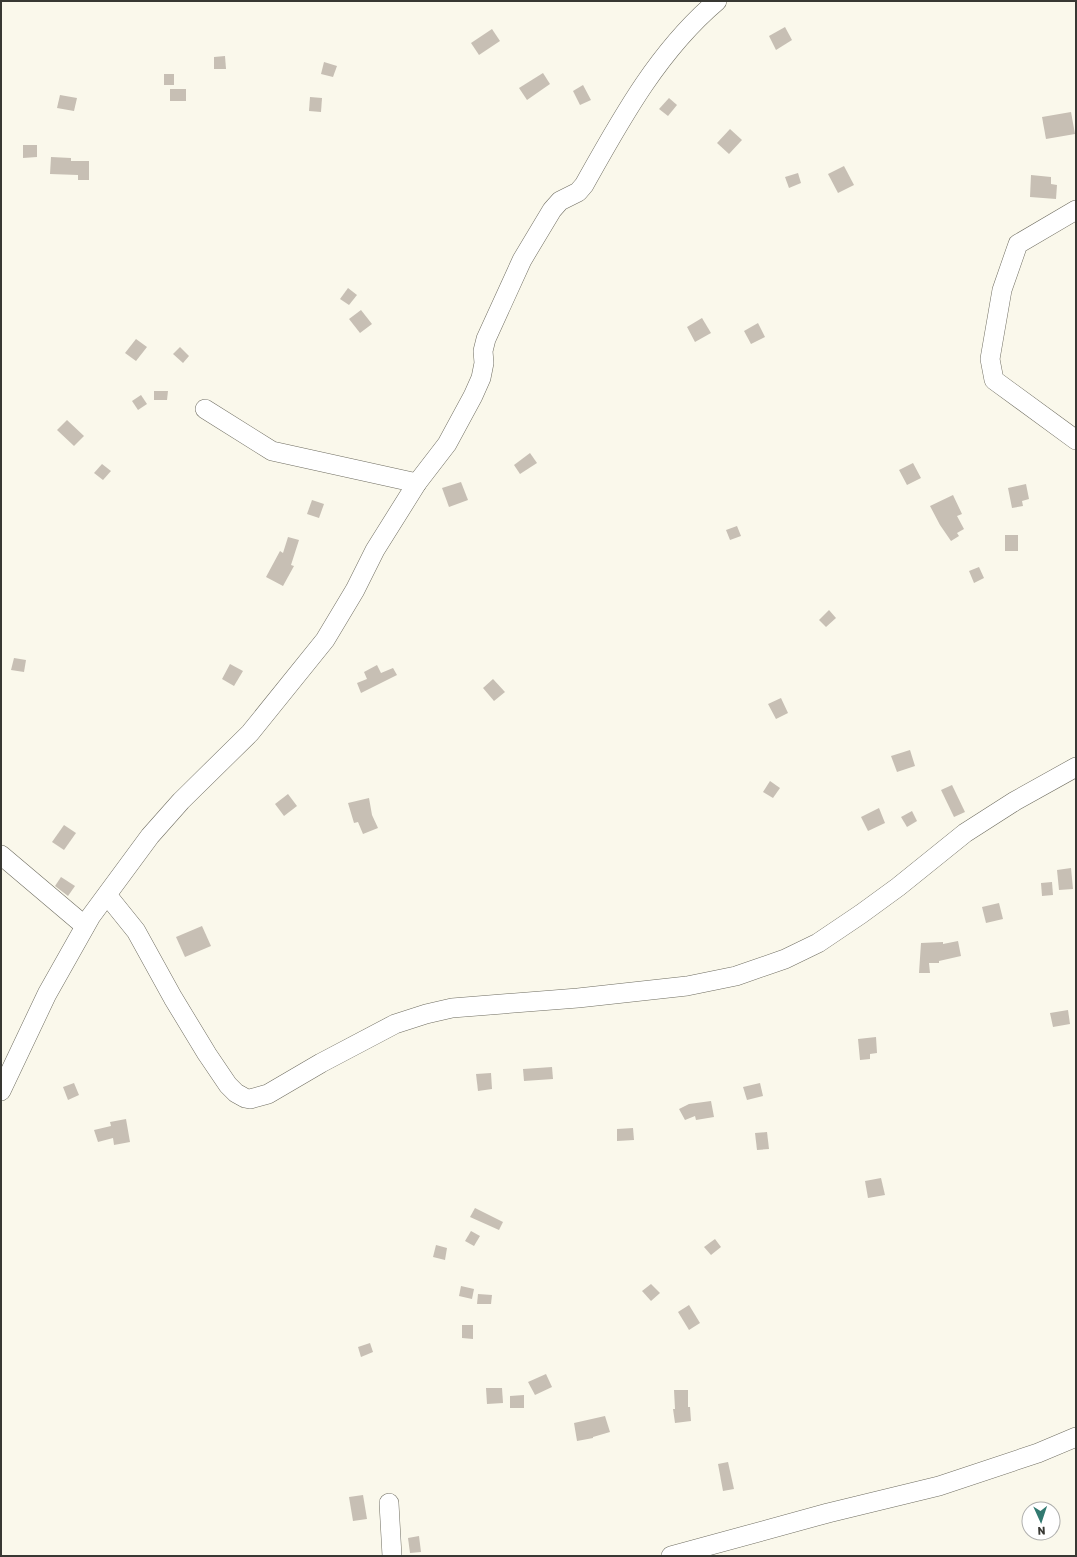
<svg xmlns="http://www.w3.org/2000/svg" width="1077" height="1557" font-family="Rubik,sans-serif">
  <rect width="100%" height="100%" fill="#faf8eb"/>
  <g fill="#c7bfb4">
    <path d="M785 27 792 40 776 50 769 36Z"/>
    <path d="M492 29 500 41 479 55 471 43Z"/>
    <path d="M225 56 226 69H214V57Z"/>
    <path d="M324 62 337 66 333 77 321 74Z"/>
    <path d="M543 73 550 84 527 100 519 88Z"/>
    <rect x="164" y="74" width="10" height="11"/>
    <path d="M583 85 591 100 580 105 573 91Z"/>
    <rect x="170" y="89" width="16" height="12"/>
    <path d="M60 95 77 98 74 111 57 108Z"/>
    <path d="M310 97 322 98 321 112 309 111Z"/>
    <path d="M669 98 677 105 668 116 659 109Z"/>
    <path d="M1071 112 1075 134 1046 139 1042 117Z"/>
    <path d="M730 129 742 140 729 154 717 143Z"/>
    <path d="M23 145H37V157L23 158Z"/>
    <path d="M51 157 71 158V161H89V180H78V175L50 174Z"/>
    <path d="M844 166 854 185 838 193 828 174Z"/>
    <path d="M798 173 801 183 789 188 785 177Z"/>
    <path d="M1031 175 1051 177V184L1057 185 1056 199 1030 197Z"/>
    <path d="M348 288 357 295 349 305 340 299Z"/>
    <path d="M361 310 372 324 360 333 349 319Z"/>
    <path d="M702 318 711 333 695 342 687 327Z"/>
    <path d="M758 323 765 337 751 344 744 331Z"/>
    <path d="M136 339 147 347 136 361 125 353Z"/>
    <path d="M180 347 189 356 183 363 173 354Z"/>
    <path d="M154 391H168L167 400H154Z"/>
    <path d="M141 395 147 404 138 410 132 401Z"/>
    <path d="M67 420 84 436 74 446 57 430Z"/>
    <path d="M530 453 537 463 520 474 514 465Z"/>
    <path d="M913 463 921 478 907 485 899 470Z"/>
    <path d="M102 464 111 471 103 480 94 473Z"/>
    <path d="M461 482 468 500 449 507 442 488Z"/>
    <path d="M1026 484 1029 499 1022 501 1023 506 1012 508 1008 488Z"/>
    <path d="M953 495 962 514 957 516 964 529 957 533 959 536 951 541 940 525 930 506Z"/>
    <path d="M312 500 324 504 319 518 307 514Z"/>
    <path d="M737 526 741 536 730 540 726 530Z"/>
    <rect x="1005" y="535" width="13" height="16"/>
    <path d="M288 537 299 540 291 565 294 566 283 586 266 577 280 551 283 553Z"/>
    <path d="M979 567 984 578 974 583 969 571Z"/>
    <path d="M829 610 836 618 826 627 819 620Z"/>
    <path d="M14 658 26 660 24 672 11 670Z"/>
    <path d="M230 664 243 671 234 686 222 679Z"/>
    <path d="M377 665 381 673 393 668 397 675 361 693 357 683 367 679 364 672Z"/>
    <path d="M493 679 505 692 494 701 483 688Z"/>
    <path d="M781 698 788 713 776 719 768 704Z"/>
    <path d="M910 750 915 766 897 772 891 756Z"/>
    <path d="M770 781 780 788 773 798 763 792Z"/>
    <path d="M952 785 965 812 954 817 941 790Z"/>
    <path d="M288 794 297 806 284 816 275 804Z"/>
    <path d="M369 798 372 815 378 828 363 834 358 822 354 823 348 803Z"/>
    <path d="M879 808 885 823 868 831 861 817Z"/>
    <path d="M912 811 917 821 907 827 901 817Z"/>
    <path d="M64 825 76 833 64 850 52 842Z"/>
    <path d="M1071 868 1073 889 1059 890 1057 870Z"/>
    <path d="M61 877 75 886 68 896 55 886Z"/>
    <path d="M1052 882 1053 895 1042 896 1041 883Z"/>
    <path d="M999 903 1003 919 986 923 982 907Z"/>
    <path d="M202 926 211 946 185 957 176 937Z"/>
    <path d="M958 941 961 956 939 961V963H929L930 973H919L921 943 943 942V944Z"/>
    <path d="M1068 1010 1070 1024 1053 1027 1050 1013Z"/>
    <path d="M876 1037 877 1053 870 1054V1059L860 1060 858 1039Z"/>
    <path d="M552 1067 553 1079 524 1081 523 1069Z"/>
    <path d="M491 1073 492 1089 478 1091 476 1074Z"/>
    <path d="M74 1083 79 1095 68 1100 63 1087Z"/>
    <path d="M760 1083 763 1096 747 1100 743 1087Z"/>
    <path d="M711 1101 714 1117 696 1120 695 1116 685 1120 679 1109 689 1104Z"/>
    <path d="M126 1119 130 1142 114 1145 113 1138 98 1142 94 1130 111 1126 110 1122Z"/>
    <path d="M633 1128 634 1140 617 1141V1129Z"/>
    <path d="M767 1132 769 1149 757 1150 755 1133Z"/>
    <path d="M881 1178 885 1195 868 1198 865 1181Z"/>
    <path d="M475 1208 503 1222 499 1230 470 1217Z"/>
    <path d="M471 1231 480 1236 474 1246 465 1241Z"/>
    <path d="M715 1239 721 1247 711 1255 704 1247Z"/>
    <path d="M436 1245 447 1248 445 1260 433 1257Z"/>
    <path d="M651 1284 660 1293 651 1301 642 1291Z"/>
    <path d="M461 1286 474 1289 472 1299 459 1296Z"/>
    <path d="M478 1294 492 1295 491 1304H477Z"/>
    <path d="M689 1305 700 1323 689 1330 678 1312Z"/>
    <path d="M462 1325H473V1339L462 1338Z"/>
    <path d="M370 1343 373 1352 361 1357 358 1347Z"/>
    <path d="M546 1374 552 1387 535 1395 528 1382Z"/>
    <path d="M486 1388H502L503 1403 487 1404Z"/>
    <path d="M674 1390H688V1407H690L691 1421 675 1423 673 1409H675Z"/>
    <path d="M524 1395V1408H510V1396Z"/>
    <path d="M605 1416 610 1432 593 1437V1438L577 1441 574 1423Z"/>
    <path d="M728 1462 734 1489 723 1491 718 1464Z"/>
    <path d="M363 1495 367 1519 353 1521 349 1497Z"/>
    <path d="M419 1536 421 1552 410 1553 408 1538Z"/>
  </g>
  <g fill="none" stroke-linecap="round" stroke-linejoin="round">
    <defs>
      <g id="minor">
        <path d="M1076 210 1018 244 1002 290 990 359 994 380 1076 440"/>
        <path d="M205 409 272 451 417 483"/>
        <path d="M1 855 85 926"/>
        <path d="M107 895 136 931 173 998 207 1054 228 1085 236 1093 245 1098 250 1099 268 1094 321 1063 395 1024 426 1014 452 1008 578 998 687 986 736 976 785 959 818 943 861 914 898 887 965 833 1015 801 1076 767"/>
        <path d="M1 1091 47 994 91 916 150 836 181 801 250 733 325 640 355 590 375 550 417 483 447 444 473 396 481 378 484 363 483 351 486 339 522 260 552 210 560 201 578 192 584 185C621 119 658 51 717 1"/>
        <path d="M389 1503 392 1556"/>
        <path d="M671 1556 828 1513 939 1486 1038 1453 1076 1437"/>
      </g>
    </defs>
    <use href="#minor" stroke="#6f6d61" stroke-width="20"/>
    <use href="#minor" stroke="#fff" stroke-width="19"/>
  </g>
  <rect width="1077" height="1557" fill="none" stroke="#383833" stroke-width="4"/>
  <g transform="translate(1041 1521) rotate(177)"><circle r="19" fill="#ffffff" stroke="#afafad"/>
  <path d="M0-3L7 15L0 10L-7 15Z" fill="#327970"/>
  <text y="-6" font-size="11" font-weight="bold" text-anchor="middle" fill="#383833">N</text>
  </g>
</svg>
